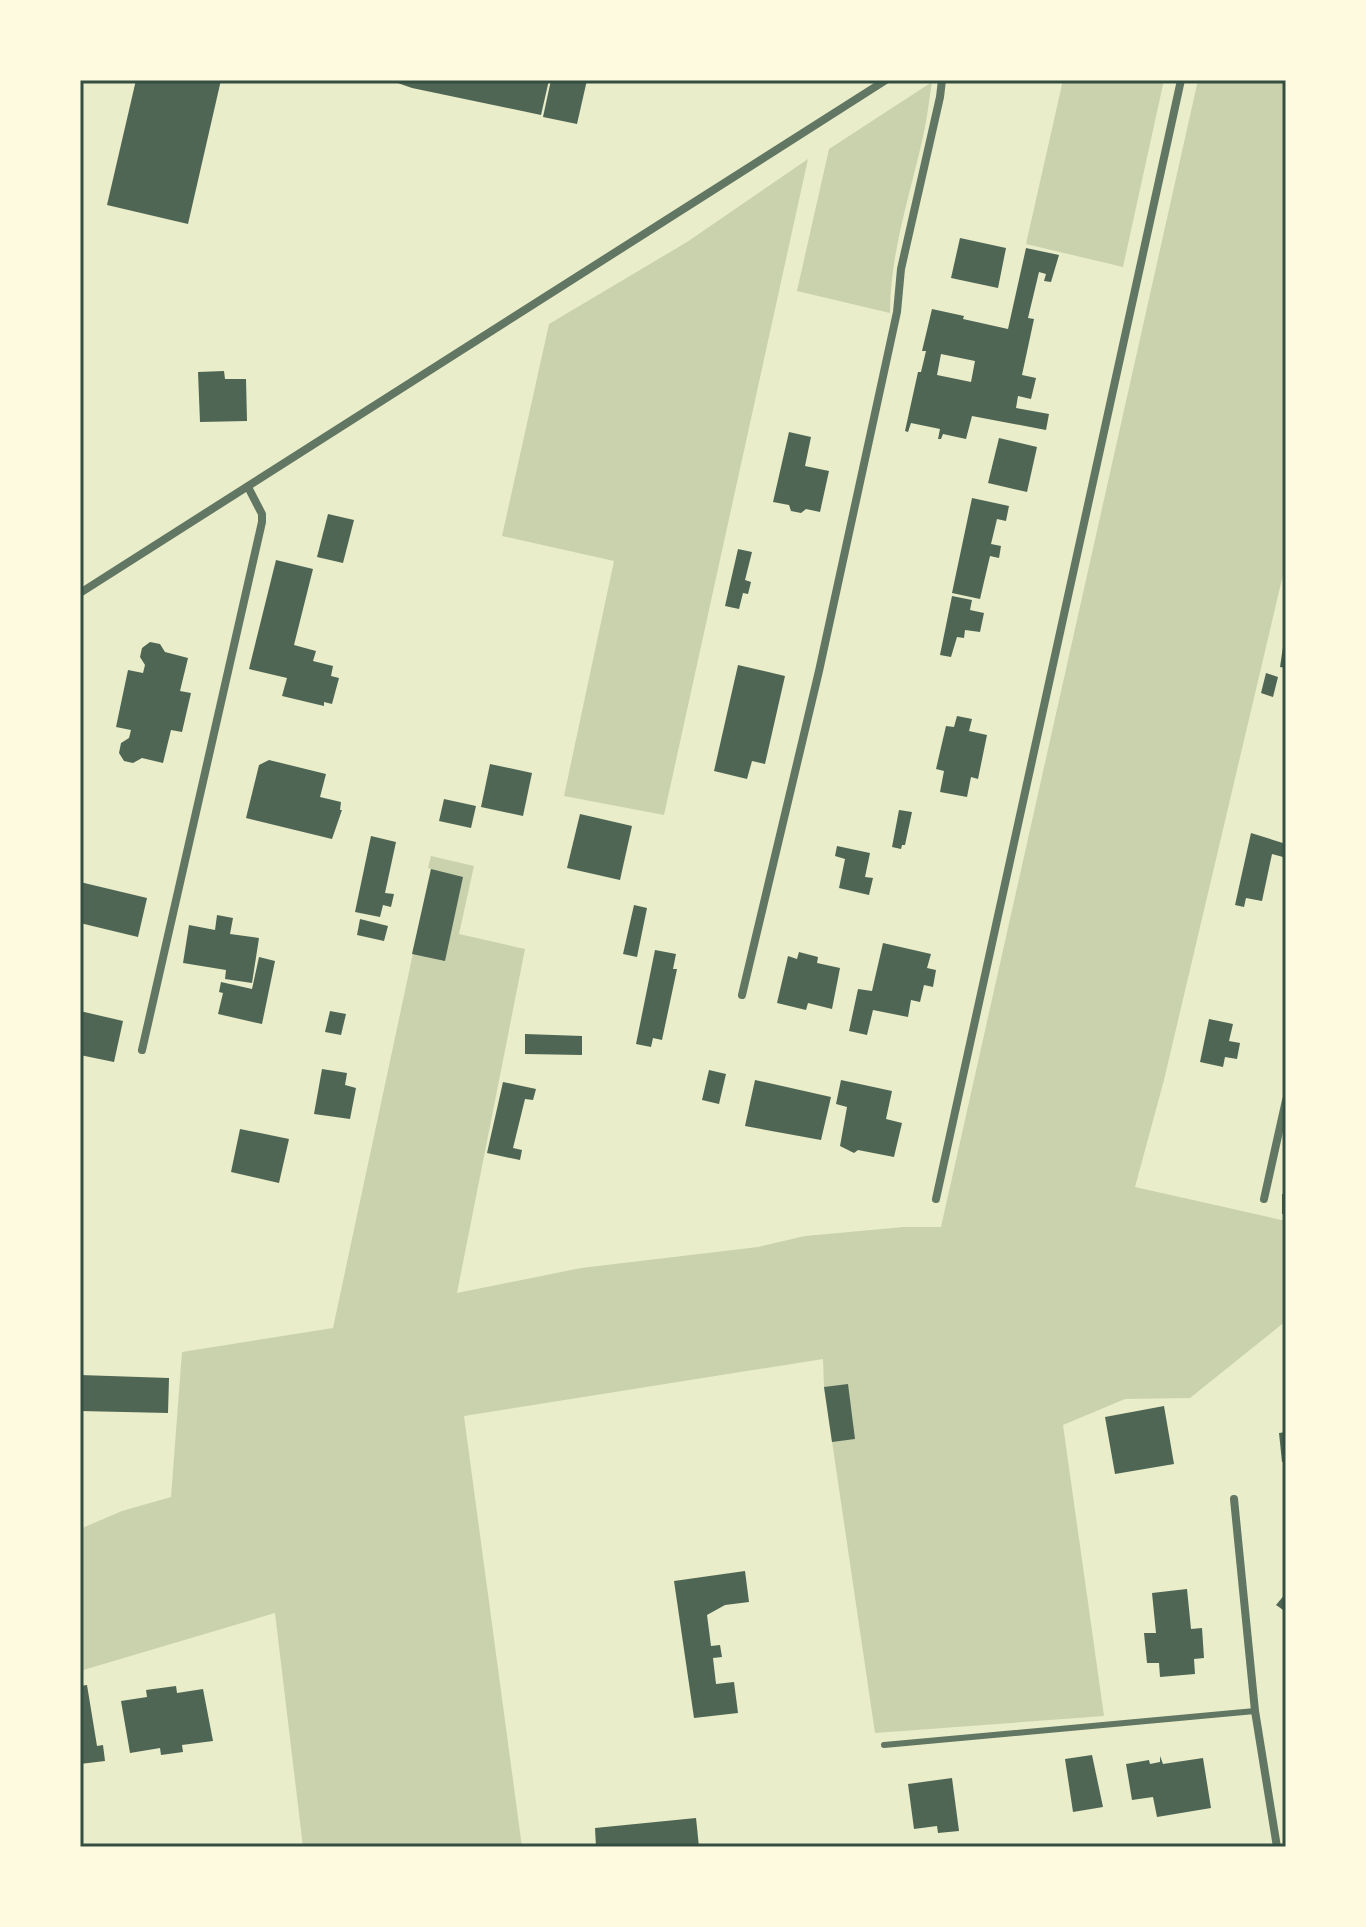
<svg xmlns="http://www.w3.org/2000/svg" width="1366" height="1927" font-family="'Source Sans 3',sans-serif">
  <rect width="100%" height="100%" fill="#e9edc9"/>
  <g fill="#cad2ad">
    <path d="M1063 80H1164L1123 267 1026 244Z"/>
    <path d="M1198 80H1286V562L1164 1080 1135 1187 1286 1221V1321L1190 1398 1125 1399 1063 1425 1104 1716 875 1733 824 1387 823 1359 464 1416 522 1847H303L275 1613 80 1671V1529L122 1511 171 1497 182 1352 333 1328 431 869 428 868 431 856 474 866 459 934 525 949 457 1293 581 1268 758 1247 805 1236 904 1227H941Z"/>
    <path d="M932 82C929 101 927 119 923 137 910 195 890 253 890 313L797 291 829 149Z"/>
    <path d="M808 159 664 815 564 796 614 561 502 536 549 324 687 242Z"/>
  </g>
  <g fill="#4f6655" fill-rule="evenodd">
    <path d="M136 80H221L188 224 107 205Z"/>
    <path d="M389 80H549L541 115 412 88Z"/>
    <path d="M551 80H587L577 124 543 117Z"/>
    <path d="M960 238 1006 248 998 288 951 278Z"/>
    <path d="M1026 248 1059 255 1051 282 1044 281 1046 274 1039 272 1028 318 1034 319 1022 375 1036 378 1031 399 1018 396 1016 408 1049 414 1046 430 972 416 966 439 943 434 941 439H938L940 429 911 423 908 432 905 431 918 372H921L926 351H922L932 309 964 316 963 319 1008 329ZM941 354 975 361 971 382 937 375Z"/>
    <path d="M224 371 225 379H246L247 421 200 422 198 372Z"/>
    <path d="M789 432 811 437 805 466 829 471 820 512 806 509 801 513 791 511 789 505 773 502Z"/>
    <path d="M999 438 1037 447 1027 492 988 483Z"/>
    <path d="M972 498 1009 506 1006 521 997 519 991 544 1001 546 999 558 990 556 980 599 952 593Z"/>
    <path d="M328 514 354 520 343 563 317 557Z"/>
    <path d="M738 549 752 552 745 580 751 582 748 594 743 593 739 609 725 606Z"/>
    <path d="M276 560 313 569 294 645 316 651 313 661 333 666 331 676 339 678 332 704 324 702V706L282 696 287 678 249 669Z"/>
    <path d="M952 596 972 600 970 610 984 613 980 632 965 630 964 638 957 637 951 657 940 655Z"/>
    <path d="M1284 640H1286V668L1280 667Z"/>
    <path d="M150 642 160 644 165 652 188 658 180 691 191 693 182 732 171 730 163 763 142 758 133 763 124 761 119 753 121 743 129 738 131 730 116 727 128 670 143 673 145 665 140 657 142 648Z"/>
    <path d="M738 665 785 676 765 764 752 761 747 779 714 771Z"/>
    <path d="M1266 673 1278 677 1273 697 1261 693Z"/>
    <path d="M957 716 972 719 969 731 987 735 978 779 971 777 967 797 940 792 944 771 936 769 946 726 954 727Z"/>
    <path d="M269 760 326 774 320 797 341 802 340 810H342L332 839 246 818 259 765Z"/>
    <path d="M490 764 532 773 523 816 481 807Z"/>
    <path d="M444 799 476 806 471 828 439 821Z"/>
    <path d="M899 810 912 812 905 845H902L901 849 892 847Z"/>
    <path d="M580 814 632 826 620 880 567 868Z"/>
    <path d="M1251 833 1286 844 1283 857 1272 854 1262 901 1246 898 1244 907 1235 905Z"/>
    <path d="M371 836 396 842 385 893 394 894 391 907 383 905 380 917 355 912Z"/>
    <path d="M837 846 870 853 865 877 873 878 869 895 839 888 845 859 835 856Z"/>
    <path d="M431 869 463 877 445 961 412 954Z"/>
    <path d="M80 882 147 898 138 937 80 923Z"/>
    <path d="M634 905 647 908 637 957 623 954Z"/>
    <path d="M217 915 233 918 230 934 259 938 252 983 225 979 226 970 183 963 189 925 215 930Z"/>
    <path d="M360 919 388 926 384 941 357 935Z"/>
    <path d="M883 943 931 954 927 968 936 970 933 987 924 985 920 1002 911 1000 908 1017 873 1010 867 1035 849 1031 858 989 872 991Z"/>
    <path d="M655 950 676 954 673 969H677L662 1040 653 1038 651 1047 636 1044Z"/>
    <path d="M799 952 818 957 817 963 840 968 832 1009 808 1003 806 1010 777 1003 788 956 797 959Z"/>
    <path d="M259 957 275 961 262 1024 218 1014 223 993 219 992 221 982 252 989Z"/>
    <path d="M80 1011 123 1021 114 1062 80 1055Z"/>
    <path d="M330 1011 346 1014 341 1035 325 1032Z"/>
    <path d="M1209 1019 1233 1024 1229 1041 1240 1043 1237 1059 1225 1057 1223 1067 1200 1062Z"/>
    <path d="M525 1034 582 1036V1055L525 1054Z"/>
    <path d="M322 1069 347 1073 345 1085 356 1088 350 1119 314 1114Z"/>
    <path d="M709 1070 726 1074 719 1104 702 1100Z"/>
    <path d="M755 1080 831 1097 821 1140 745 1126Z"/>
    <path d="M841 1080 892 1091 886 1119 902 1123 894 1157 858 1150 854 1153 840 1146 847 1107 836 1104Z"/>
    <path d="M503 1082 536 1089 533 1100 525 1099 513 1148 522 1150 520 1160 487 1153Z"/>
    <path d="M240 1129 289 1139 279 1183 231 1172Z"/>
    <rect x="1282" y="1194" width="4" height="20"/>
    <path d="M80 1375 169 1378 168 1413 80 1411Z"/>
    <path d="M848 1384 855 1439 832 1442 824 1387Z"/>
    <path d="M1164 1406 1174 1464 1115 1474 1105 1417Z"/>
    <path d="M1286 1432V1462H1282L1279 1433Z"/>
    <path d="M745 1571 749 1602 725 1605 707 1615 711 1646 720 1645 722 1657 713 1658 716 1684 734 1682 738 1713 694 1718 674 1581Z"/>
    <path d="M1187 1589 1191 1629 1202 1628 1204 1658 1194 1659 1195 1674 1160 1677 1159 1663H1147L1144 1633H1156L1152 1593Z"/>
    <path d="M1286 1593V1612L1276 1605Z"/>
    <path d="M87 1685 97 1746 103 1745 105 1761 80 1764V1686Z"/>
    <path d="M176 1686 177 1693 203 1689 213 1741 182 1745 183 1752 161 1755 160 1748 130 1753 121 1701 147 1697 146 1690Z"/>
    <path d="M1092 1755 1103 1807 1073 1812 1065 1759Z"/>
    <path d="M1160 1756 1163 1764 1203 1758 1211 1808 1157 1817 1153 1797 1132 1800 1126 1764 1149 1760 1150 1764 1160 1762Z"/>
    <path d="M952 1778 959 1831 938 1833 937 1826 914 1829 908 1784Z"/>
    <path d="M696 1818 699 1847H596L595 1828Z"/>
  </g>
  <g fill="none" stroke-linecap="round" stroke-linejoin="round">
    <path stroke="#617663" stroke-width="6" d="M884 1745 1255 1711"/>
    <g stroke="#617663" stroke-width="8">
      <path d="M80 593 886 80"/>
      <path d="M742 995 819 671 897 312 901 269 940 97 942 80"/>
      <path d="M142 1050 262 522V514L248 487"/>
      <path d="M936 1199 1181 80"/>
      <path d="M1264 1199 1286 1100"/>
      <path d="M1234 1499 1255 1711 1277 1847"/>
    </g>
  </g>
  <rect width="1366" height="1927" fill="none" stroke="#fefae0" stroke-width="164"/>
  <rect x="82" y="82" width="1202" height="1763" fill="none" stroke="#344e41" stroke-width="3"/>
</svg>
